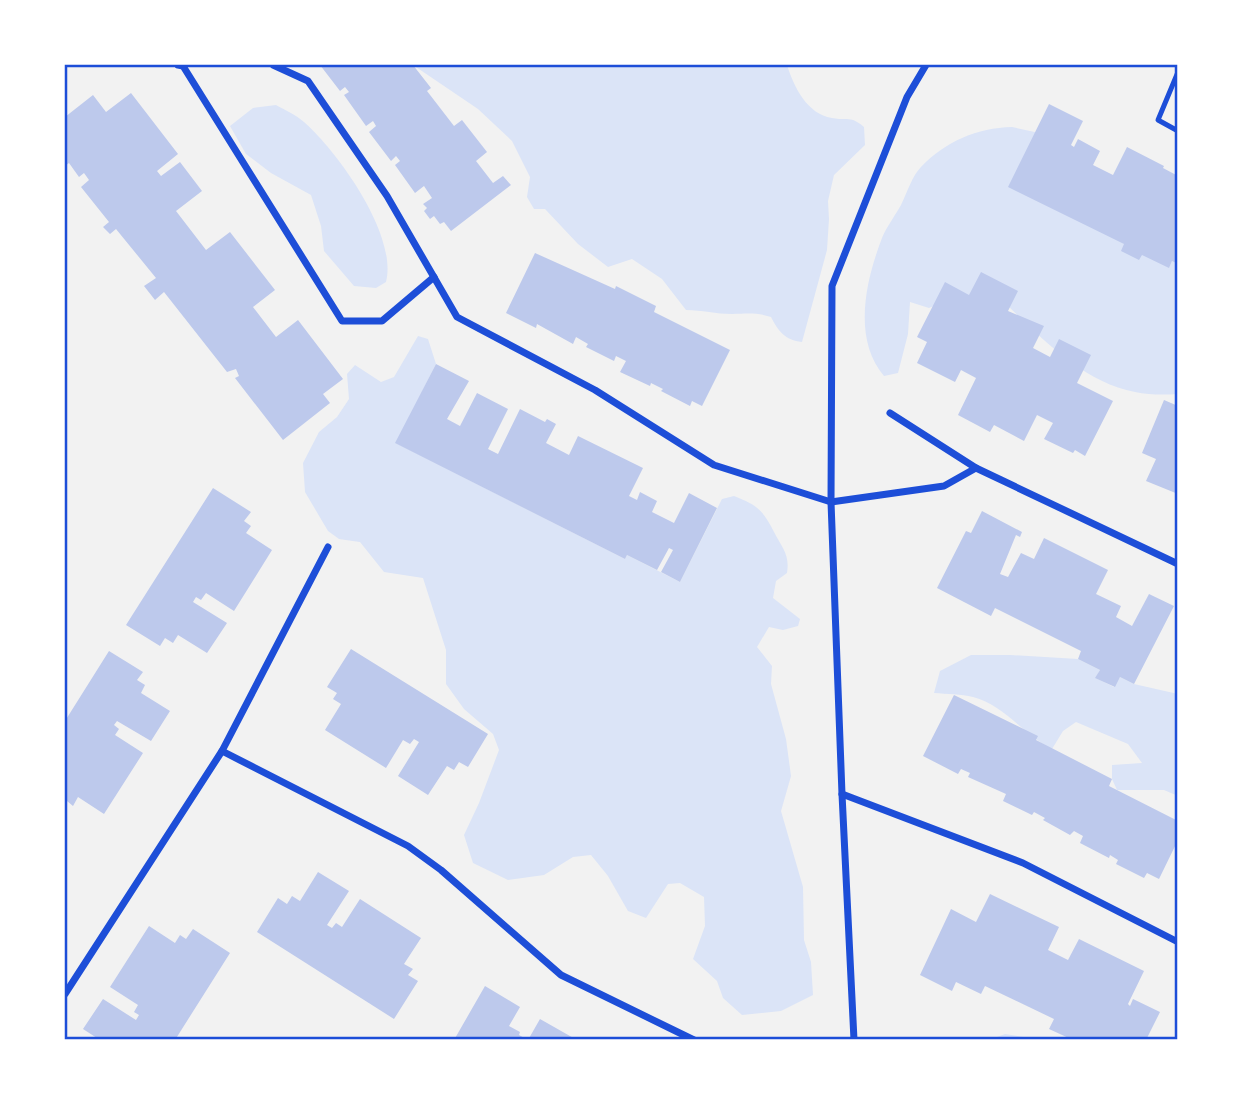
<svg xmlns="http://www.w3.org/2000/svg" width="1243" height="1105" font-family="'Fira Sans Condensed',sans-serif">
  <rect width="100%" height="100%" fill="#f2f2f2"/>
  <g fill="#dbe4f7">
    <path d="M413 65H787C794 87 807 114 832 118 848 121 850 115 864 127L865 145 834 175 828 201 829 219 827 250 802 342C785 340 778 331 771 317 756 312 746 314 732 314 716 314 702 310 686 310L662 279 632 259 608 267 578 244 545 209H534L527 197 530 177 512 141 478 109Z"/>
    <path d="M276 105C285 110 296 115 304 122 338 152 398 235 386 282L376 288 354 286 324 251 321 226 311 195 271 173 246 154 230 126 253 108Z"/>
    <path d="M1012 127 1044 134 1124 244 1169 267 1172 261 1178 264V394C1164 395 1149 395 1135 392 1083 382 1040 337 1003 301L954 298 929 308 910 302 908 334 898 373 884 376C852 338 866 280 882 238 887 226 895 216 901 205 907 193 912 176 921 167 946 141 977 128 1012 127Z"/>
    <path d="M418 336 428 339 436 364 396 443 625 559 627 555 680 582 722 499 734 496C757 505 763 510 774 532 782 548 790 554 787 573L776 581 773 598 800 619 798 626 783 630 769 627 757 647 772 666 771 684 786 739 791 776 781 811 803 887 804 940 811 962 813 995 781 1011 742 1015 723 998 717 981 693 959 705 926 704 897 680 883 668 884 646 918 628 911 608 876 591 855 573 857 544 875 508 880 473 863 464 835 479 803 499 750 493 734 464 709 446 684V650L423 578 384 572 360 542 339 539 328 531 305 492 303 463 319 432 337 417 349 399 347 374 355 365 381 382 394 377Z"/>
    <path d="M971 655H1010L1078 659 1100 670 1096 678 1114 687 1120 677 1134 684 1178 694V796L1164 790H1117L1112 779V765L1142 763 1128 744 1076 722 1063 731 1052 749C1024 735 1004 705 973 697 961 694 947 694 934 693L940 671Z"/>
    <path d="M1005 1034 1042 1040H989Z"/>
  </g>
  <g fill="#bdc9ec">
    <path d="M320 65H413L431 88 427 91 454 126 462 120 487 152 476 161 493 183 503 176 511 185 451 231 444 222 440 224 434 216 430 219 424 211 427 208 423 204 432 198 424 186 415 193 395 165 400 161 396 156 391 161 369 132 376 126 373 121 366 126 344 95 349 92 345 87 340 91Z"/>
    <path d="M131 93 178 154 157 171 161 176 180 162 202 191 176 211 206 250 230 232 275 290 253 307 276 337 298 320 343 379 323 394 330 403 283 440 235 378 239 376 236 369 227 372 164 292 155 300 144 286 156 278 116 229 110 234 103 227 109 222 81 187 89 180 84 173 79 177 69 163 65 166V117L93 95 106 112Z"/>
    <path d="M1049 104 1083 121 1071 145 1074 147 1078 139 1100 151 1093 165 1113 175 1127 147 1164 166 1163 168 1178 176V264L1172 261 1169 268 1142 255 1139 260 1121 251 1124 244 1008 187Z"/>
    <path d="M535 253 615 289 616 286 656 306 654 312 730 350 702 406 692 401 690 406 661 391 663 389 651 383 650 386 620 372 626 361 616 356 614 361 586 347 588 344 576 337 573 344 537 324 536 328 506 313Z"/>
    <path d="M981 272 1018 291 1008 311 1044 326 1033 348 1050 357 1059 339 1091 355 1077 383 1113 401 1085 456 1075 450 1073 453 1044 439 1053 423 1037 415 1024 441 994 425 990 432 958 415 976 378 961 370 955 382 917 363 927 342 917 337 945 282 969 295Z"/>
    <path d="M436 364 469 381 447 419 460 426 477 393 508 409 488 449 498 454 520 409 545 422 547 419 556 424 546 443 569 455 578 436 643 468 629 496 637 500 640 492 657 501 652 512 674 523 689 493 717 508 680 582 661 572 673 550 669 548 657 570 627 555 625 559 395 443Z"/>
    <path d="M1164 400 1178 406V494L1146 481 1156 459 1142 453Z"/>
    <path d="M213 488 251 512 244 521 251 526 246 533 272 550 234 611 206 593 201 600 196 597 193 602 227 623 207 653 178 635 173 643 165 638 160 646 126 625Z"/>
    <path d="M982 511 1022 532 1020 537 1016 535 1000 574 1008 577 1021 553 1034 559 1044 538 1108 570 1096 594 1121 606 1116 617 1132 626 1149 594 1174 606 1134 684 1120 677 1115 687 1095 678 1100 670 1078 659 1081 651 995 608 991 616 937 588 966 531 971 533Z"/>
    <path d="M351 649 488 734 468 767 459 762 454 770 447 766 428 795 398 776 419 742 414 739 410 744 403 740 386 768 325 730 341 704 333 699 337 693 327 687Z"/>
    <path d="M109 651 143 672 137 680 145 685 141 693 170 711 151 741 117 721 114 725 119 729 115 735 143 753 104 814 78 797 73 806 67 801 65 805V721Z"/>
    <path d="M954 695 1038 736 1036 740 1112 779 1109 786 1178 821V840L1159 879 1147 873 1144 878 1116 864 1118 860 1110 855 1109 858 1080 843 1083 836 1074 831 1070 835 1043 820 1045 818 1034 812 1032 815 1003 801 1006 794 968 777 970 773 961 769 958 774 923 756Z"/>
    <path d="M318 872 349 891 327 925 332 928 336 923 342 927 360 899 421 938 404 964 413 969 408 975 418 981 394 1019 257 932 278 898 287 904 292 896 300 901Z"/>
    <path d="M990 894 1059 927 1048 950 1068 960 1079 939 1144 971 1128 1004 1130 1006 1133 999 1160 1012 1146 1040H1073L1049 1029 1054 1019 985 986 981 994 956 982 952 991 920 975 951 909 976 922Z"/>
    <path d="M149 926 175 943 180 935 186 939 193 929 230 953 175 1040H100L83 1029 103 999 136 1020 139 1015 134 1012 138 1005 110 987Z"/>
    <path d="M485 986 520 1007 509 1026 520 1032 519 1035 528 1040 540 1019 577 1040H454Z"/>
  </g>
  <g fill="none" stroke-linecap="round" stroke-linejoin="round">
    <path stroke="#1d4ed8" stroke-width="5" d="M1178 72 1158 120 1178 131"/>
    <g stroke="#1d4ed8" stroke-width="7">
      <path d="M178 65 183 66 342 321H382L434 277"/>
      <path d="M273 65 308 81 387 196 457 317 595 390 714 465 831 502 944 486 976 468 1178 564"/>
      <path d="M890 413 976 468"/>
      <path d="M222 751 408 846 441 870 561 975 694 1040"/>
      <path d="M842 794 1023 863 1178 942"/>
      <path d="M65 994 222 751 328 547"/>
      <path d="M854 1040 842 794 831 502 832 286 907 97 926 65"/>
    </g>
  </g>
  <rect width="1243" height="1105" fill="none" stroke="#ffffff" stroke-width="133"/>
  <rect x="66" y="66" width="1110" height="972" fill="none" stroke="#1d4ed8" stroke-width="2.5"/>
</svg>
